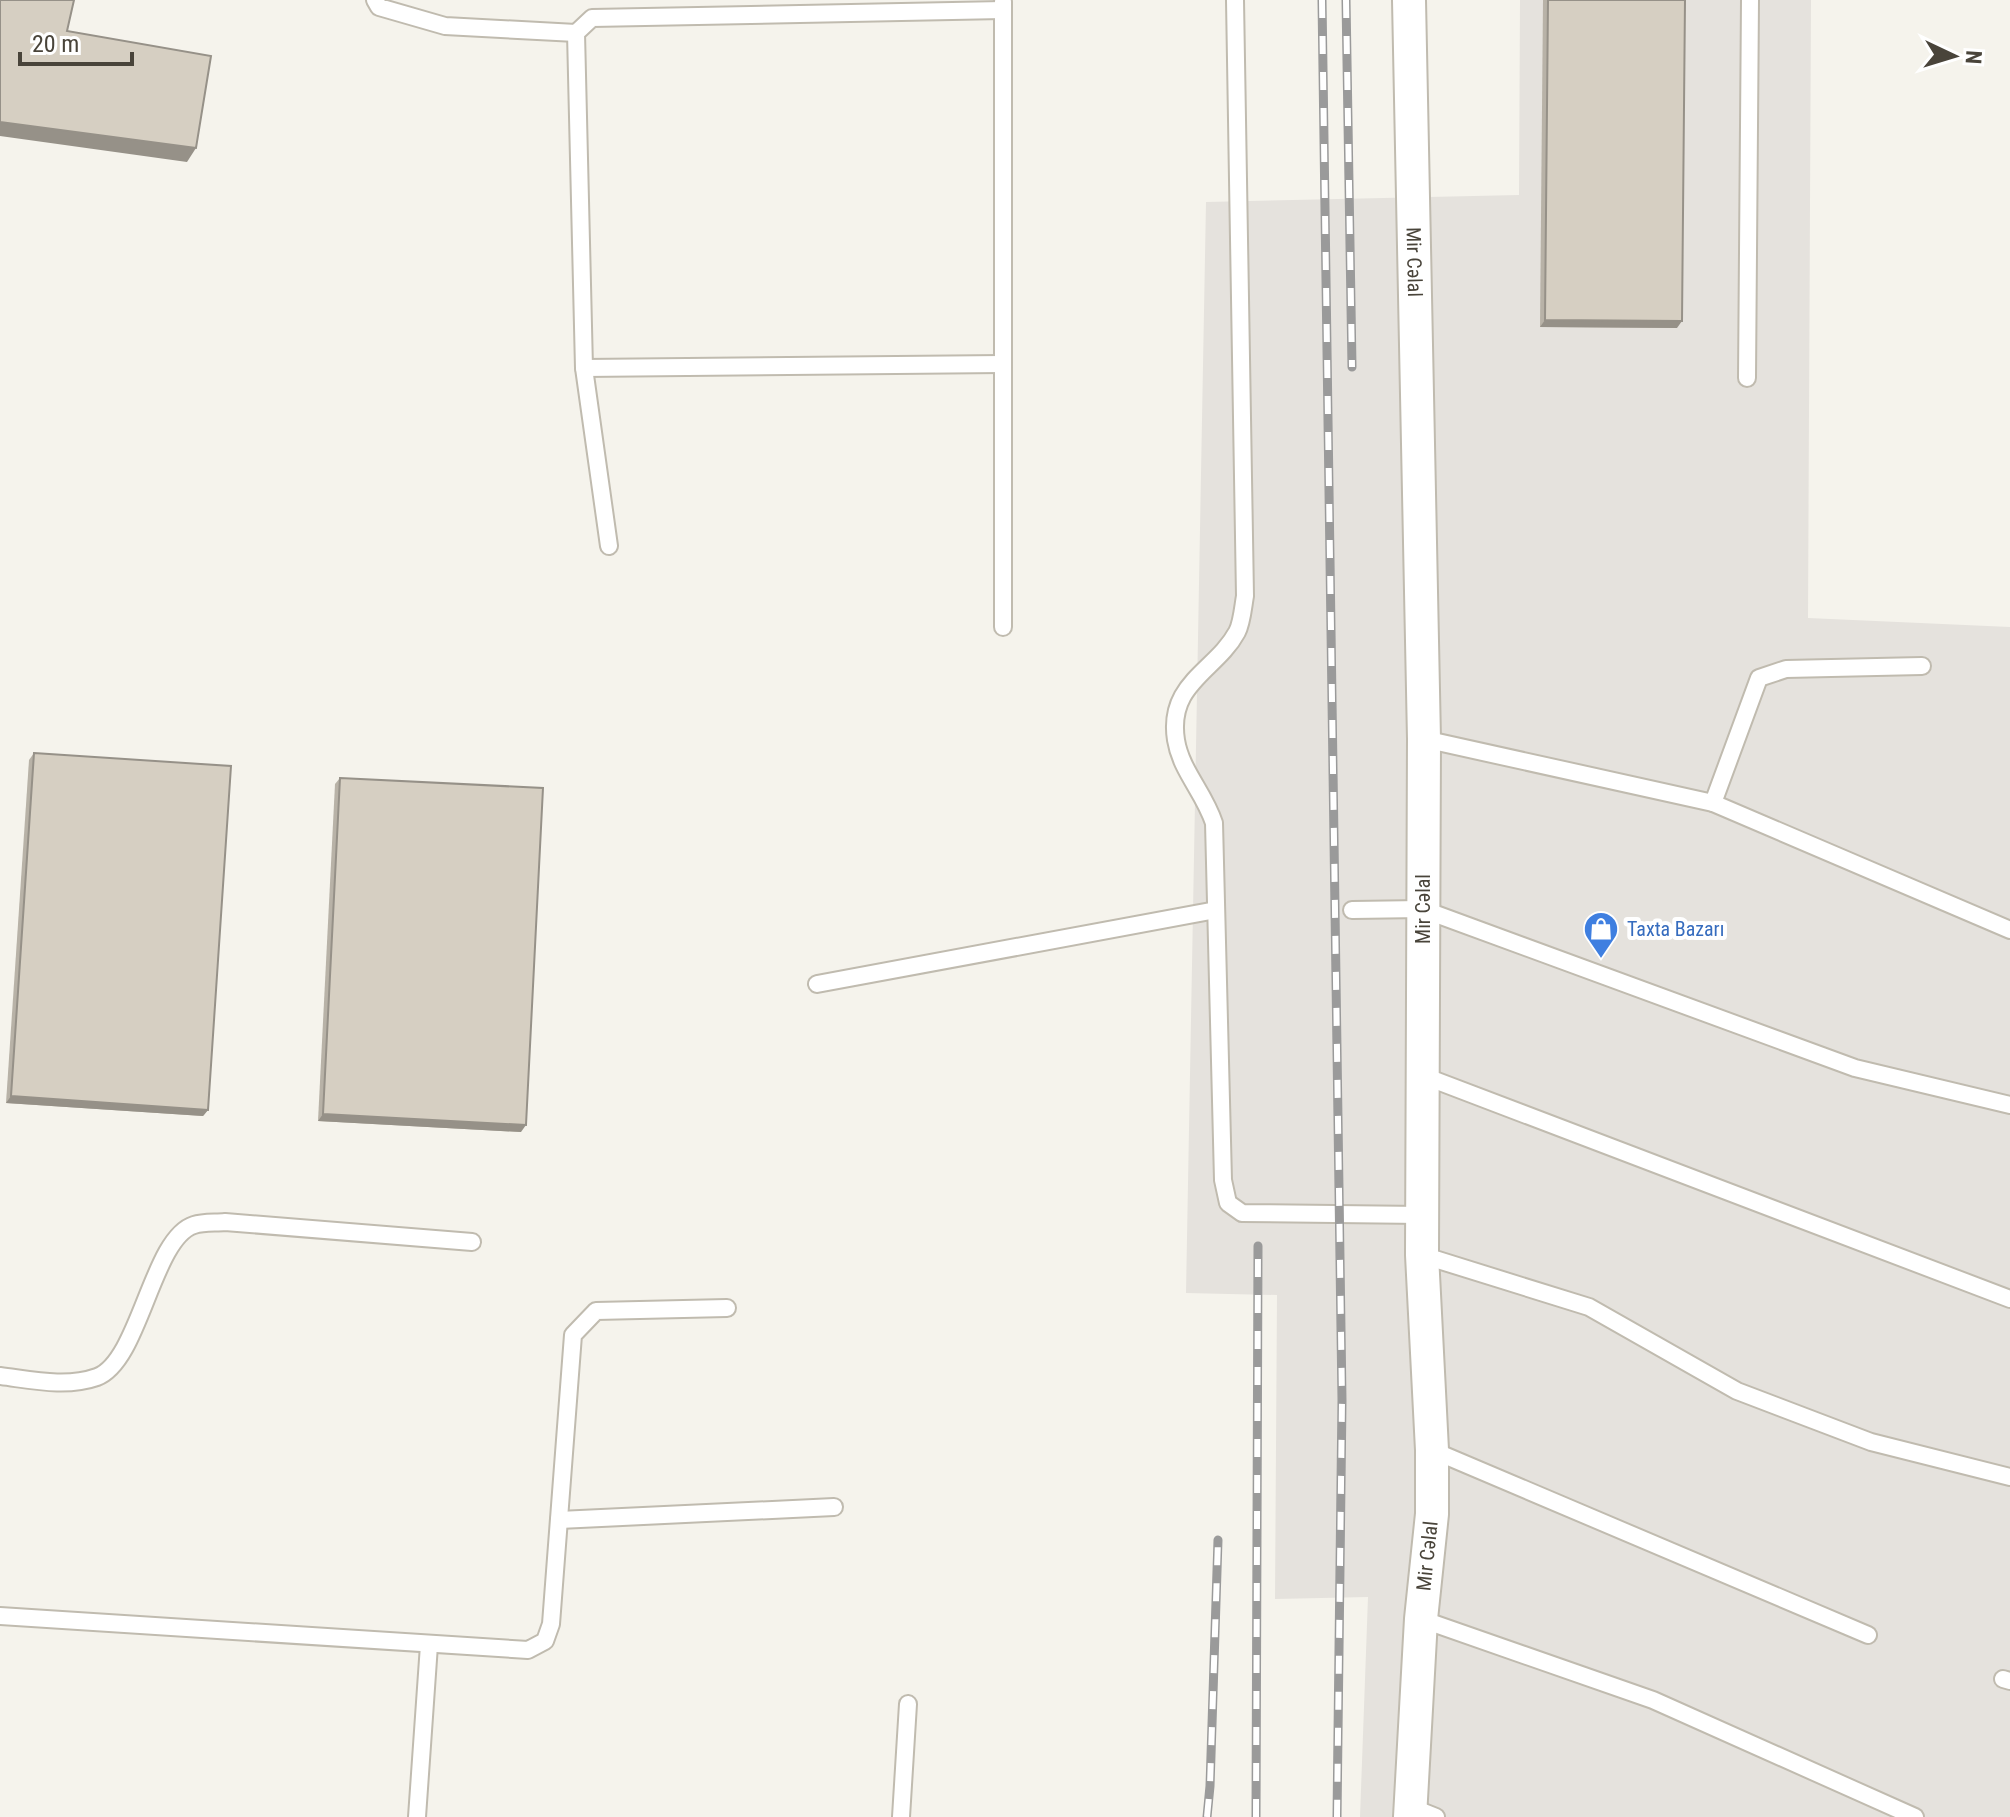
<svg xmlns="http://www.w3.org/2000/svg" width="2010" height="1817" font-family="'Roboto Condensed',sans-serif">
  <rect width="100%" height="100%" fill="#f5f3ec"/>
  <path fill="#e5e2dd" d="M1520 0H1811L1808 618 2010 627V1817H1360L1368 1597 1275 1599 1277 1295 1186 1293 1206 202 1519 195Z"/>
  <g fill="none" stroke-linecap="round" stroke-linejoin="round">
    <defs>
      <g id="service">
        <path d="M375 0 379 7 445 26 576 33"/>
        <path d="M1235 0 1245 596C1243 607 1242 623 1237 632 1216 671 1167 683 1176 740 1181 771 1204 792 1214 823L1223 1180 1228 1203 1242 1213 1422 1215"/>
        <path d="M1003 2V627"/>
        <path d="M584 368 1003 364"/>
        <path d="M1747 378 1750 0"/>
        <path d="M609 546 584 368 576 33 592 18 1003 10"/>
        <path d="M1424 739 1713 803 2010 930"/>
        <path d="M1713 803 1759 678 1786 669 1922 666"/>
        <path d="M1352 910 1422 909 1855 1068 2010 1105"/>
        <path d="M817 984 1216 910"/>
        <path d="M1424 1076 2010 1299"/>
        <path d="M1422 1255 1589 1307 1737 1391 1871 1442 2010 1477"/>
        <path d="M0 1376C32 1380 66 1388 97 1377 140 1361 152 1238 194 1225 203 1222 215 1223 225 1222L472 1242"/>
        <path d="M1432 1450 1868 1635"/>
        <path d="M559 1520 834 1507"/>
        <path d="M0 1616 528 1650 545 1641 551 1624 573 1335 596 1311 727 1308"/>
        <path d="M1421 1619 1653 1700 1915 1817"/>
        <path d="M2003 1679 2010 1681"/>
        <path d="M1411 1807 1436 1817"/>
        <path d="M417 1817 429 1645"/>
        <path d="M901 1817 908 1704"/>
      </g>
      <g id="minor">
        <path id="s1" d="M1409 0 1424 739 1422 1255 1432 1450V1514L1421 1619 1410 1817"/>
      </g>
    </defs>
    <use href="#service" stroke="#c0bbaf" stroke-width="20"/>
    <use href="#minor" stroke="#c0bbaf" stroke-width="36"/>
    <use href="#service" stroke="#fff" stroke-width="16"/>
    <use href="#minor" stroke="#fff" stroke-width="32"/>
    <defs>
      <g id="rail">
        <path d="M1322 0 1342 1400 1337 1817"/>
        <path d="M1346 0 1352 367"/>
        <path d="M1207 1817 1210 1786 1218 1540"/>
        <path d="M1256 1817 1258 1246"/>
      </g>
    </defs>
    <use href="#rail" stroke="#9a9a9a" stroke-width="9"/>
    <use href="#rail" stroke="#fff" stroke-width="6" stroke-dasharray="18" stroke-linecap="butt"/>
  </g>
  <g fill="#b8b2a7">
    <path d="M1543 0H1685L1677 328 1540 327Z"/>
    <path d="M34 753 208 1110 203 1116 6 1103 29 760Z"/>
    <path d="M340 778 521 1132 318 1121 335 784Z"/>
  </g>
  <g fill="#969188">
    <path d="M0 122 196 148 187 162 0 136Z"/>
    <path d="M1545 320 1682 321 1677 328 1540 327Z"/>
    <path d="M11 1096 208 1110 203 1116 6 1103Z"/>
    <path d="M323 1114 526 1125 521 1132 318 1121Z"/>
  </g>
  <g fill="#d6cfc2" stroke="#969188" stroke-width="2">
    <path d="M0 0H74L67 31 211 56 196 148 0 122Z"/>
    <path d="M1548 0H1685L1682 321 1545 320Z"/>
    <path d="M34 753 231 766 208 1110 11 1096Z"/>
    <path d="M340 778 543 788 526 1125 323 1114Z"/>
  </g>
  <defs>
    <symbol id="shop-pin" viewBox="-11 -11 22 30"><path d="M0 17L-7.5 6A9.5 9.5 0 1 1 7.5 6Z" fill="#3f7fe0" stroke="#fff"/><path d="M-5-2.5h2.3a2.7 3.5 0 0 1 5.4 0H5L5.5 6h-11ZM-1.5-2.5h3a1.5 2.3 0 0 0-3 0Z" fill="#fff"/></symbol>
  </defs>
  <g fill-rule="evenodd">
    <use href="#shop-pin" x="1581" y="909" width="40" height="54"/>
  </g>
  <g text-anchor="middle" stroke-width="8" stroke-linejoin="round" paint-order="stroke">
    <g font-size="20" fill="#49443a" stroke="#fff">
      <text dy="7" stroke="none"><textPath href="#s1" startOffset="262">Mir Cəlal</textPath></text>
      <text transform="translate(1423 909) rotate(-90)" y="7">Mir Cəlal</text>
      <text transform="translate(1427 1556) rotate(-84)" y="7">Mir Cəlal</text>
    </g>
    <g font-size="20" fill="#366cbe" stroke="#fff" text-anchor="start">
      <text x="1627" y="936">Taxta Bazarı</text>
    </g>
  </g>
  <g transform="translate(1954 56) rotate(94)" stroke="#ffffff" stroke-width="6" paint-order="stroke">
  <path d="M0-6L14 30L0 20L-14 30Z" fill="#49443a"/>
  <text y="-12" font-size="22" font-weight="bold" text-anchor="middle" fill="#49443a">N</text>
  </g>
  <path d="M20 52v12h112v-12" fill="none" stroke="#49443a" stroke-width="4"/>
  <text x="32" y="52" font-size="24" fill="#49443a" stroke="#ffffff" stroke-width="6" paint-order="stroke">20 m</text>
</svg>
